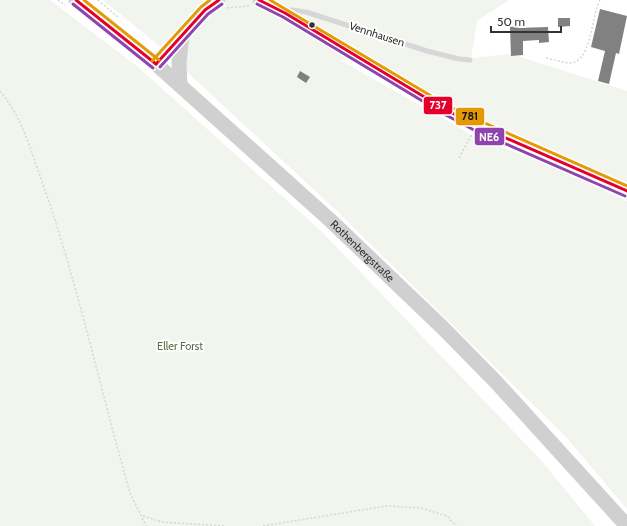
<svg xmlns="http://www.w3.org/2000/svg" width="627" height="526" font-family="Cabin,sans-serif">
  <rect width="100%" height="100%" fill="#fff"/>
  <g fill="#f1f5ed">
    <path d="M0 0H50L138 67 322 232 540 459 595 526H0Z"/>
    <path d="M103 0H509L477 21 471 58 511 54 627 91V186L462 113 363 57 340 60 474 136 559 170 627 201V509L565 436 339 213 158 45Z"/>
  </g>
  <g fill="#818181">
    <path d="M600 9 627 16 619 54 616 53 609 84 598 81 605 51 591 47Z"/>
    <path d="M558 18H570V26L558 27Z"/>
    <path d="M518 26V28L548 27 549 42 539 43V40L523 41V55L511 56 510 27Z"/>
    <path d="M300 71 310 77 306 83 297 77Z"/>
  </g>
  <g fill="none" stroke-linecap="round" stroke-linejoin="round">
    <g stroke="#d6d6d6" stroke-width="1.5" stroke-dasharray="2 2" stroke-linecap="butt">
      <path d="M58 0 65 5"/>
      <path d="M98 0 119 18"/>
      <path d="M227 8 249 6"/>
      <path d="M546 58C553 59 561 62 568 63 592 65 591 16 600 0"/>
      <path d="M0 91C23 118 33 157 45 190 79 289 101 392 130 493L146 526"/>
      <path d="M459 158 472 134"/>
      <path d="M143 516 162 522 224 526"/>
      <path d="M263 526 386 506 421 508 447 516 456 526"/>
    </g>
    <path stroke="#d7d7d7" stroke-width="5" d="M287 11 292 10 306 12 427 51 459 59 470 60"/>
    <g stroke="#d7d7d7" stroke-width="13">
      <path d="M259 0 285 13 446 110 476 125 627 191"/>
      <path d="M156 64 205 10 219 0"/>
    </g>
    <g stroke="#d0d0d0" stroke-width="15">
      <path id="s1" d="M76 0 156 64 330 220 443 328 496 382 627 526"/>
      <path d="M180 85 179 62 182 35"/>
    </g>
    <defs>
      <g id="bus-1">
        <path d="M76 0 156 64"/>
        <path d="M259 0 285 13 446 110 476 125 627 191"/>
        <path d="M156 64 205 10 219 0"/>
      </g>
      <g id="bus-2">
        <path d="M73 4 153 68"/>
        <path d="M257 4 283 17 444 114 474 130 625 196"/>
        <path d="M160 67 208 14 222 4"/>
      </g>
      <g id="bus-3">
        <path d="M84 0 159 60"/>
        <path d="M270 0 448 106 478 120 627 186"/>
        <path d="M152 61 201 7 210 0"/>
      </g>
    </defs>
    <use href="#bus-1" stroke="#fff" stroke-width="6"/>
    <use href="#bus-2" stroke="#fff" stroke-width="6"/>
    <use href="#bus-3" stroke="#fff" stroke-width="6"/>
    <use href="#bus-1" stroke="#e4002b" stroke-width="3"/>
    <use href="#bus-2" stroke="#8e44ad" stroke-width="3"/>
    <use href="#bus-3" stroke="#e39a05" stroke-width="3"/>
  </g>
  <circle fill="#333" stroke="#fff" stroke-width="1.5" cx="312" cy="25" r="3.5"/>
  <g text-anchor="middle" stroke-width="4" stroke-linejoin="round" paint-order="stroke">
    <g font-size="11" fill="#333" stroke="#fff">
      <text transform="translate(377 34) rotate(18)" y="4">Vennhausen</text>
      <text dy="4" stroke="none"><textPath href="#s1" startOffset="381">Rothenbergstraße</textPath></text>
    </g>
    <g font-size="11" fill="#56703f" stroke="#fff">
      <text x="180" y="350">Eller Forst</text>
    </g>
  </g>
  <g stroke="#fff" stroke-width="1.5">
    <rect x="423" y="96" width="30" height="19" rx="4" fill="#e4002b"/>
    <rect x="455" y="107" width="30" height="19" rx="4" fill="#e39a05"/>
    <rect x="474" y="127" width="31" height="19" rx="4" fill="#8e44ad"/>
  </g>
  <g font-size="11" text-anchor="middle" font-weight="bold" fill="#fff">
    <text x="438" y="109">737</text>
    <text x="489" y="141">NE6</text>
  </g>
  <g font-size="11" text-anchor="middle" font-weight="bold" fill="#111">
    <text x="470" y="120">781</text>
  </g>
  <path d="M491 26v6h70v-6" fill="none" stroke="#333333" stroke-width="2"/>
  <text x="497" y="26" font-size="12" fill="#333333" stroke="#ffffff" stroke-width="3" paint-order="stroke">50 m</text>
</svg>
